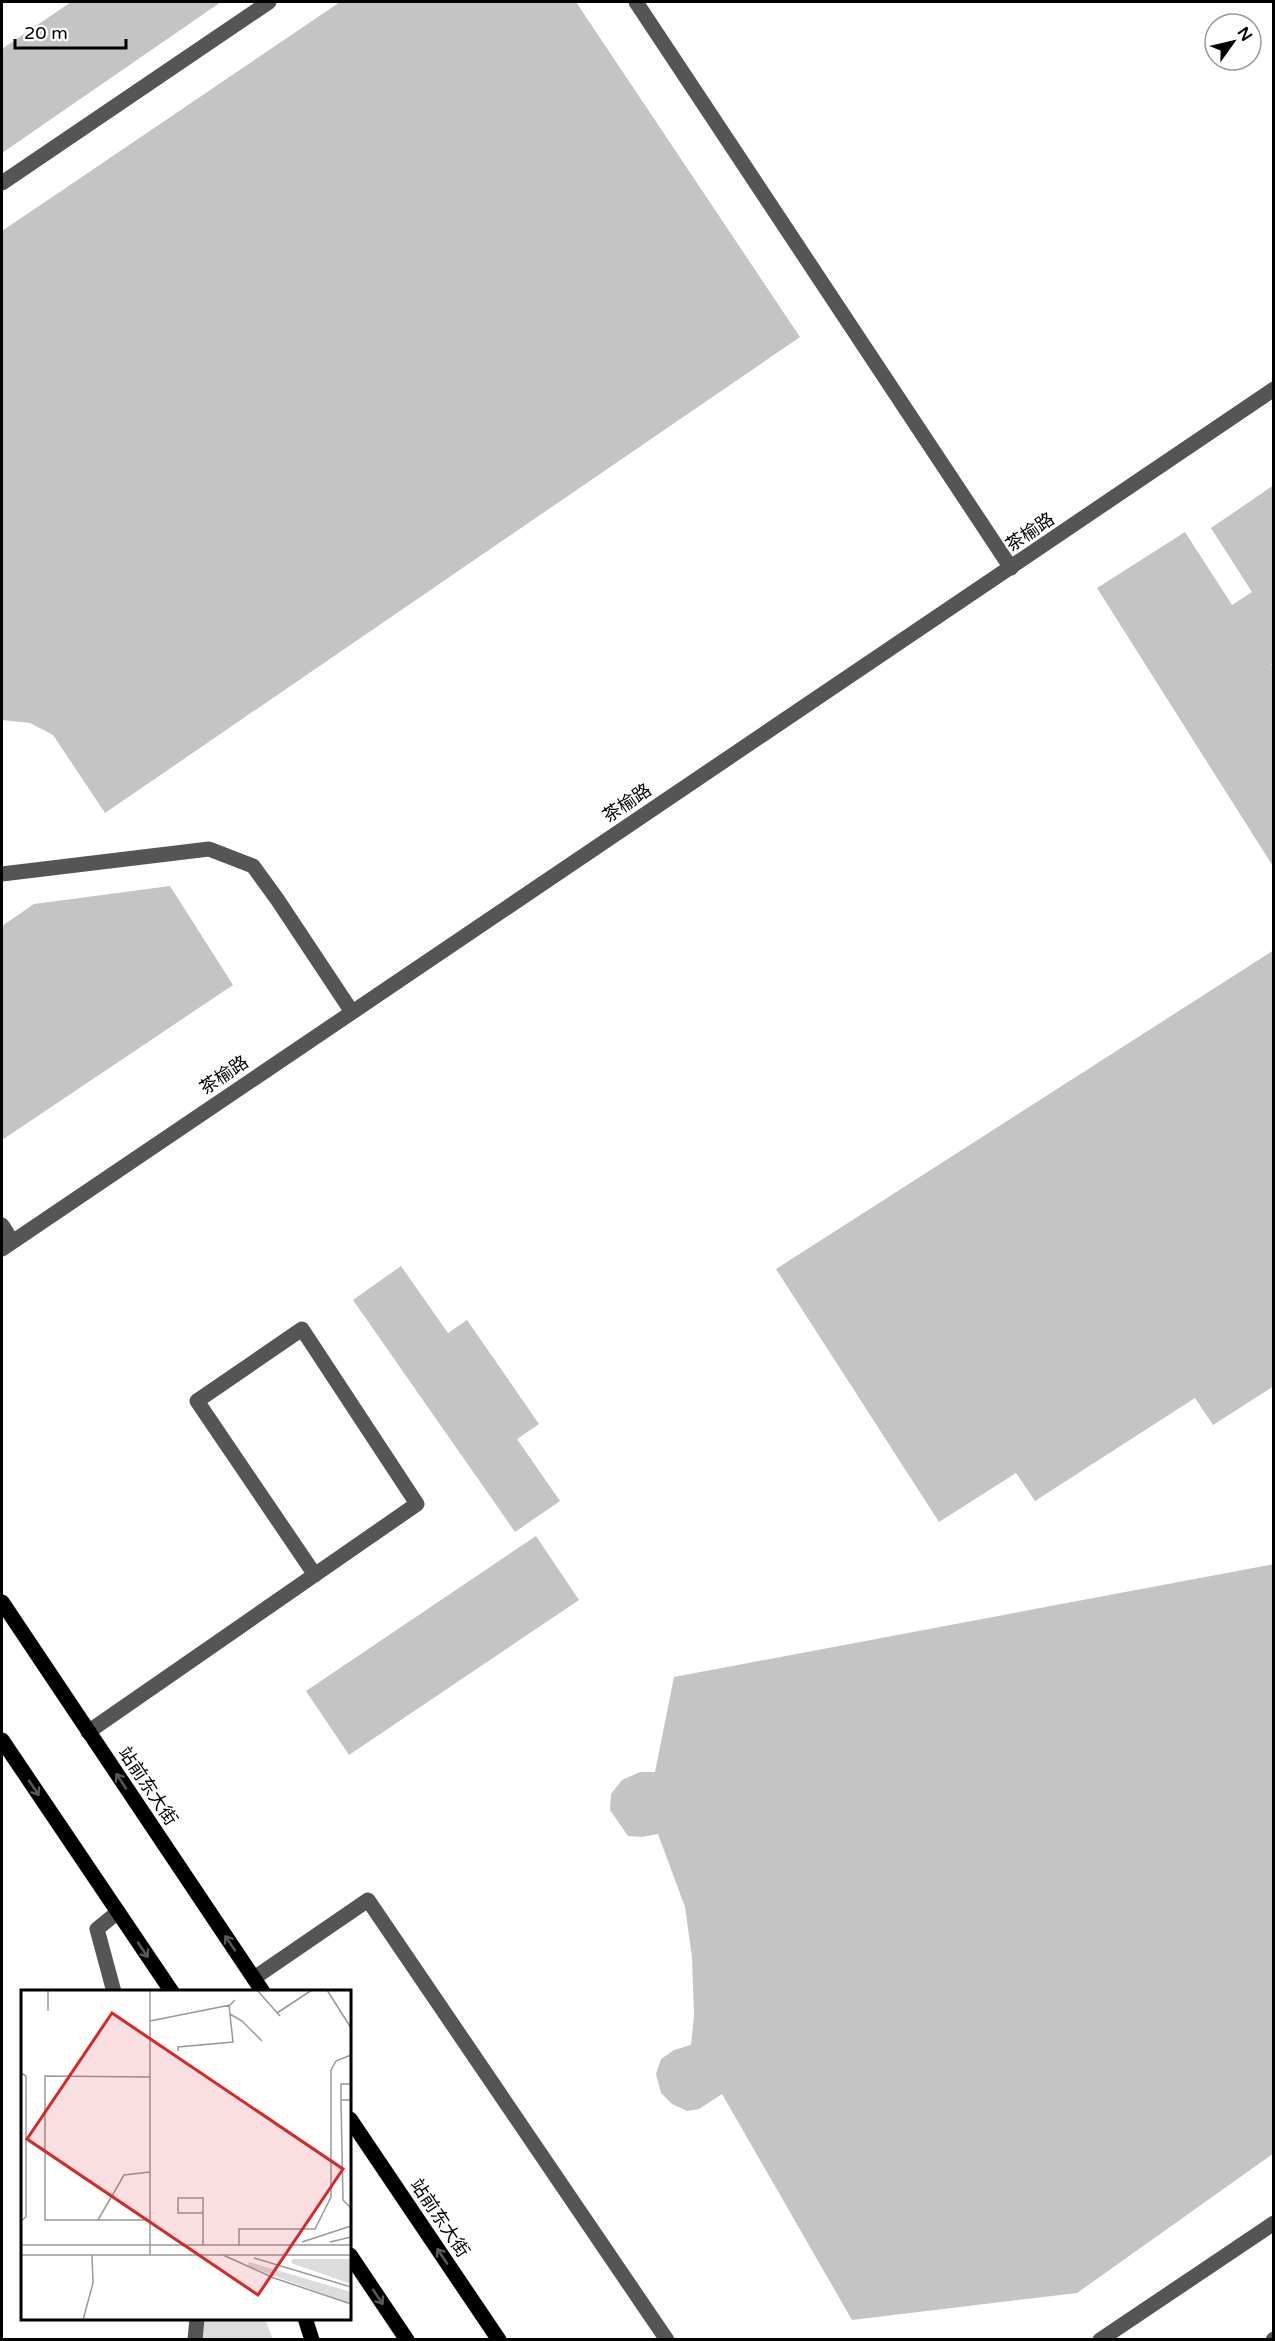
<svg xmlns="http://www.w3.org/2000/svg" width="1275" height="2341" font-family="'Varela Round','Noto Sans SC',sans-serif">
  <rect width="100%" height="100%" fill="#fff"/>
  <path fill="#dcdcdc" d="M197 2318 265 2319 273 2339 195 2340Z"/>
  <g fill="#c4c4c4">
    <path d="M71 2H221L2 153V49Z"/>
    <path d="M340 2H576L800 337 105 813 53 735 30 723 2 720V231Z"/>
    <path d="M1274 485V663L1271 664 1274 668V868L1097 588 1185 532 1232 605 1252 592 1211 528Z"/>
    <path d="M170 886 233 985 2 1140V926L34 904Z"/>
    <path d="M1274 950V1386L1213 1425 1195 1398 1035 1501 1016 1473 939 1522 776 1269Z"/>
    <path d="M401 1266 448 1333 467 1320 539 1424 517 1439 560 1501 515 1532 353 1300Z"/>
    <path d="M536 1536 579 1600 349 1755 306 1691Z"/>
    <path d="M1274 1564V2153L1077 2293 852 2320 722 2094 699 2109 687 2111 672 2104 661 2093 656 2074 661 2059 674 2050 691 2045 694 2015 692 1957 685 1907 658 1834 642 1837 628 1836 610 1810 611 1794 622 1780 640 1772H655L674 1677Z"/>
  </g>
  <g fill="none" stroke-linecap="round" stroke-linejoin="round">
    <defs>
      <g id="major">
        <path d="M2 1602 263 1992"/>
        <path d="M2 1740 172 1992"/>
        <path d="M350 2119 499 2340"/>
        <path d="M350 2255 407 2340"/>
        <path d="M305 2318 312 2340"/>
      </g>
    </defs>
    <use href="#major" stroke="#dbdbdb" stroke-width="16"/>
    <g stroke="#555" stroke-width="15">
      <path d="M636 2 1011 568"/>
      <path d="M2 183 269 2"/>
      <path d="M2 874 209 849 253 866 277 899 352 1012"/>
      <path d="M2 1225 12 1241"/>
      <path d="M2 1249 1274 389"/>
      <path d="M88 1732 417 1504 302 1329 197 1401 315 1575"/>
      <path d="M254 1978 368 1900 667 2340"/>
      <path d="M114 1992 97 1929 118 1912"/>
      <path d="M195 2340 197 2318"/>
      <path d="M1100 2340 1274 2223"/>
      <path d="M1273 2340 1274 2339"/>
    </g>
    <use href="#major" stroke="#000" stroke-width="15"/>
  </g>
  <defs><path id="oneway-shaft" d="M-6 0H5M1.5-3L5.5 0L1.5 3" fill="none" stroke-width="1.6" stroke-linecap="round" stroke-linejoin="round" transform="scale(1.5)"/></defs>
  <g stroke="#595959">
    <use href="#oneway-shaft" transform="translate(121 1781) rotate(-124)"/>
    <use href="#oneway-shaft" transform="translate(34 1788) rotate(56)"/>
    <use href="#oneway-shaft" transform="translate(230 1943) rotate(-124)"/>
    <use href="#oneway-shaft" transform="translate(143 1950) rotate(56)"/>
    <use href="#oneway-shaft" transform="translate(442 2256) rotate(-124)"/>
    <use href="#oneway-shaft" transform="translate(378 2297) rotate(56)"/>
  </g>
  <g text-anchor="middle" stroke-width="4.5" stroke-linejoin="round" paint-order="stroke">
    <g font-size="18" fill="#000" stroke="#fff">
      <text transform="translate(1030 532) rotate(-34)" y="6">茶榆路</text>
      <text transform="translate(627 803) rotate(-34)" y="6">茶榆路</text>
      <text transform="translate(224 1075) rotate(-34)" y="6">茶榆路</text>
      <text transform="translate(148 1786) rotate(56)" y="6">站前东大街</text>
      <text transform="translate(440 2218) rotate(56)" y="6">站前东大街</text>
    </g>
  </g>
  <g transform="translate(21 1990)">
    <rect width="330" height="330" fill="#fff"/>
    <path d="M271 269H330V294L270 273ZM228 272 330 302V314L227 276Z" fill="#dcdcdc"/>
    <path fill="none" stroke="#999" stroke-width="1.5" d="M27 0V21M129 0V265M236 0 259 26M306 0 330 38M256 23 291 0M209 24 221 31 241 51M129 31 209 15 214 10M157 61V57L212 52 208 15M0 83 5 86V227L0 231M320 110V94H330M330 110H320L322 210 330 218M129 182 103 185 77 230H24V86L129 87M182 223H157V208H182V256M77 230H129M281 252 330 236M309 252 330 247M0 255H330M218 256V239H294L310 207V80L315 71 330 65M0 265H330M202 265 253 288 330 314M233 268 330 297M62 330 72 293 71 265"/>
    <path fill="#d62828" fill-opacity="0.15" stroke="#d62828" stroke-width="3" d="M91 23 322 179 237 305 6 149Z"/>
    <rect width="330" height="330" fill="none" stroke="#000" stroke-width="3"/>
  </g>
  <rect width="1275" height="2341" fill="none" stroke="#000000" stroke-width="6"/>
  <g transform="translate(1233 42) rotate(56)"><circle r="28" fill="#ffffff" stroke="#999999" stroke-width="1.5"/>
  <path d="M0-4.5L10 22L0 15L-10 22Z" fill="#000000"/>
  <text y="-9" font-size="16" font-weight="bold" text-anchor="middle" fill="#000000">N</text>
  </g>
  <path d="M15 39v9h111v-9" fill="none" stroke="#000000" stroke-width="3"/>
  <text x="24" y="39" font-size="18" fill="#000000" stroke="#ffffff" stroke-width="4.5" paint-order="stroke">20 m</text>
</svg>
